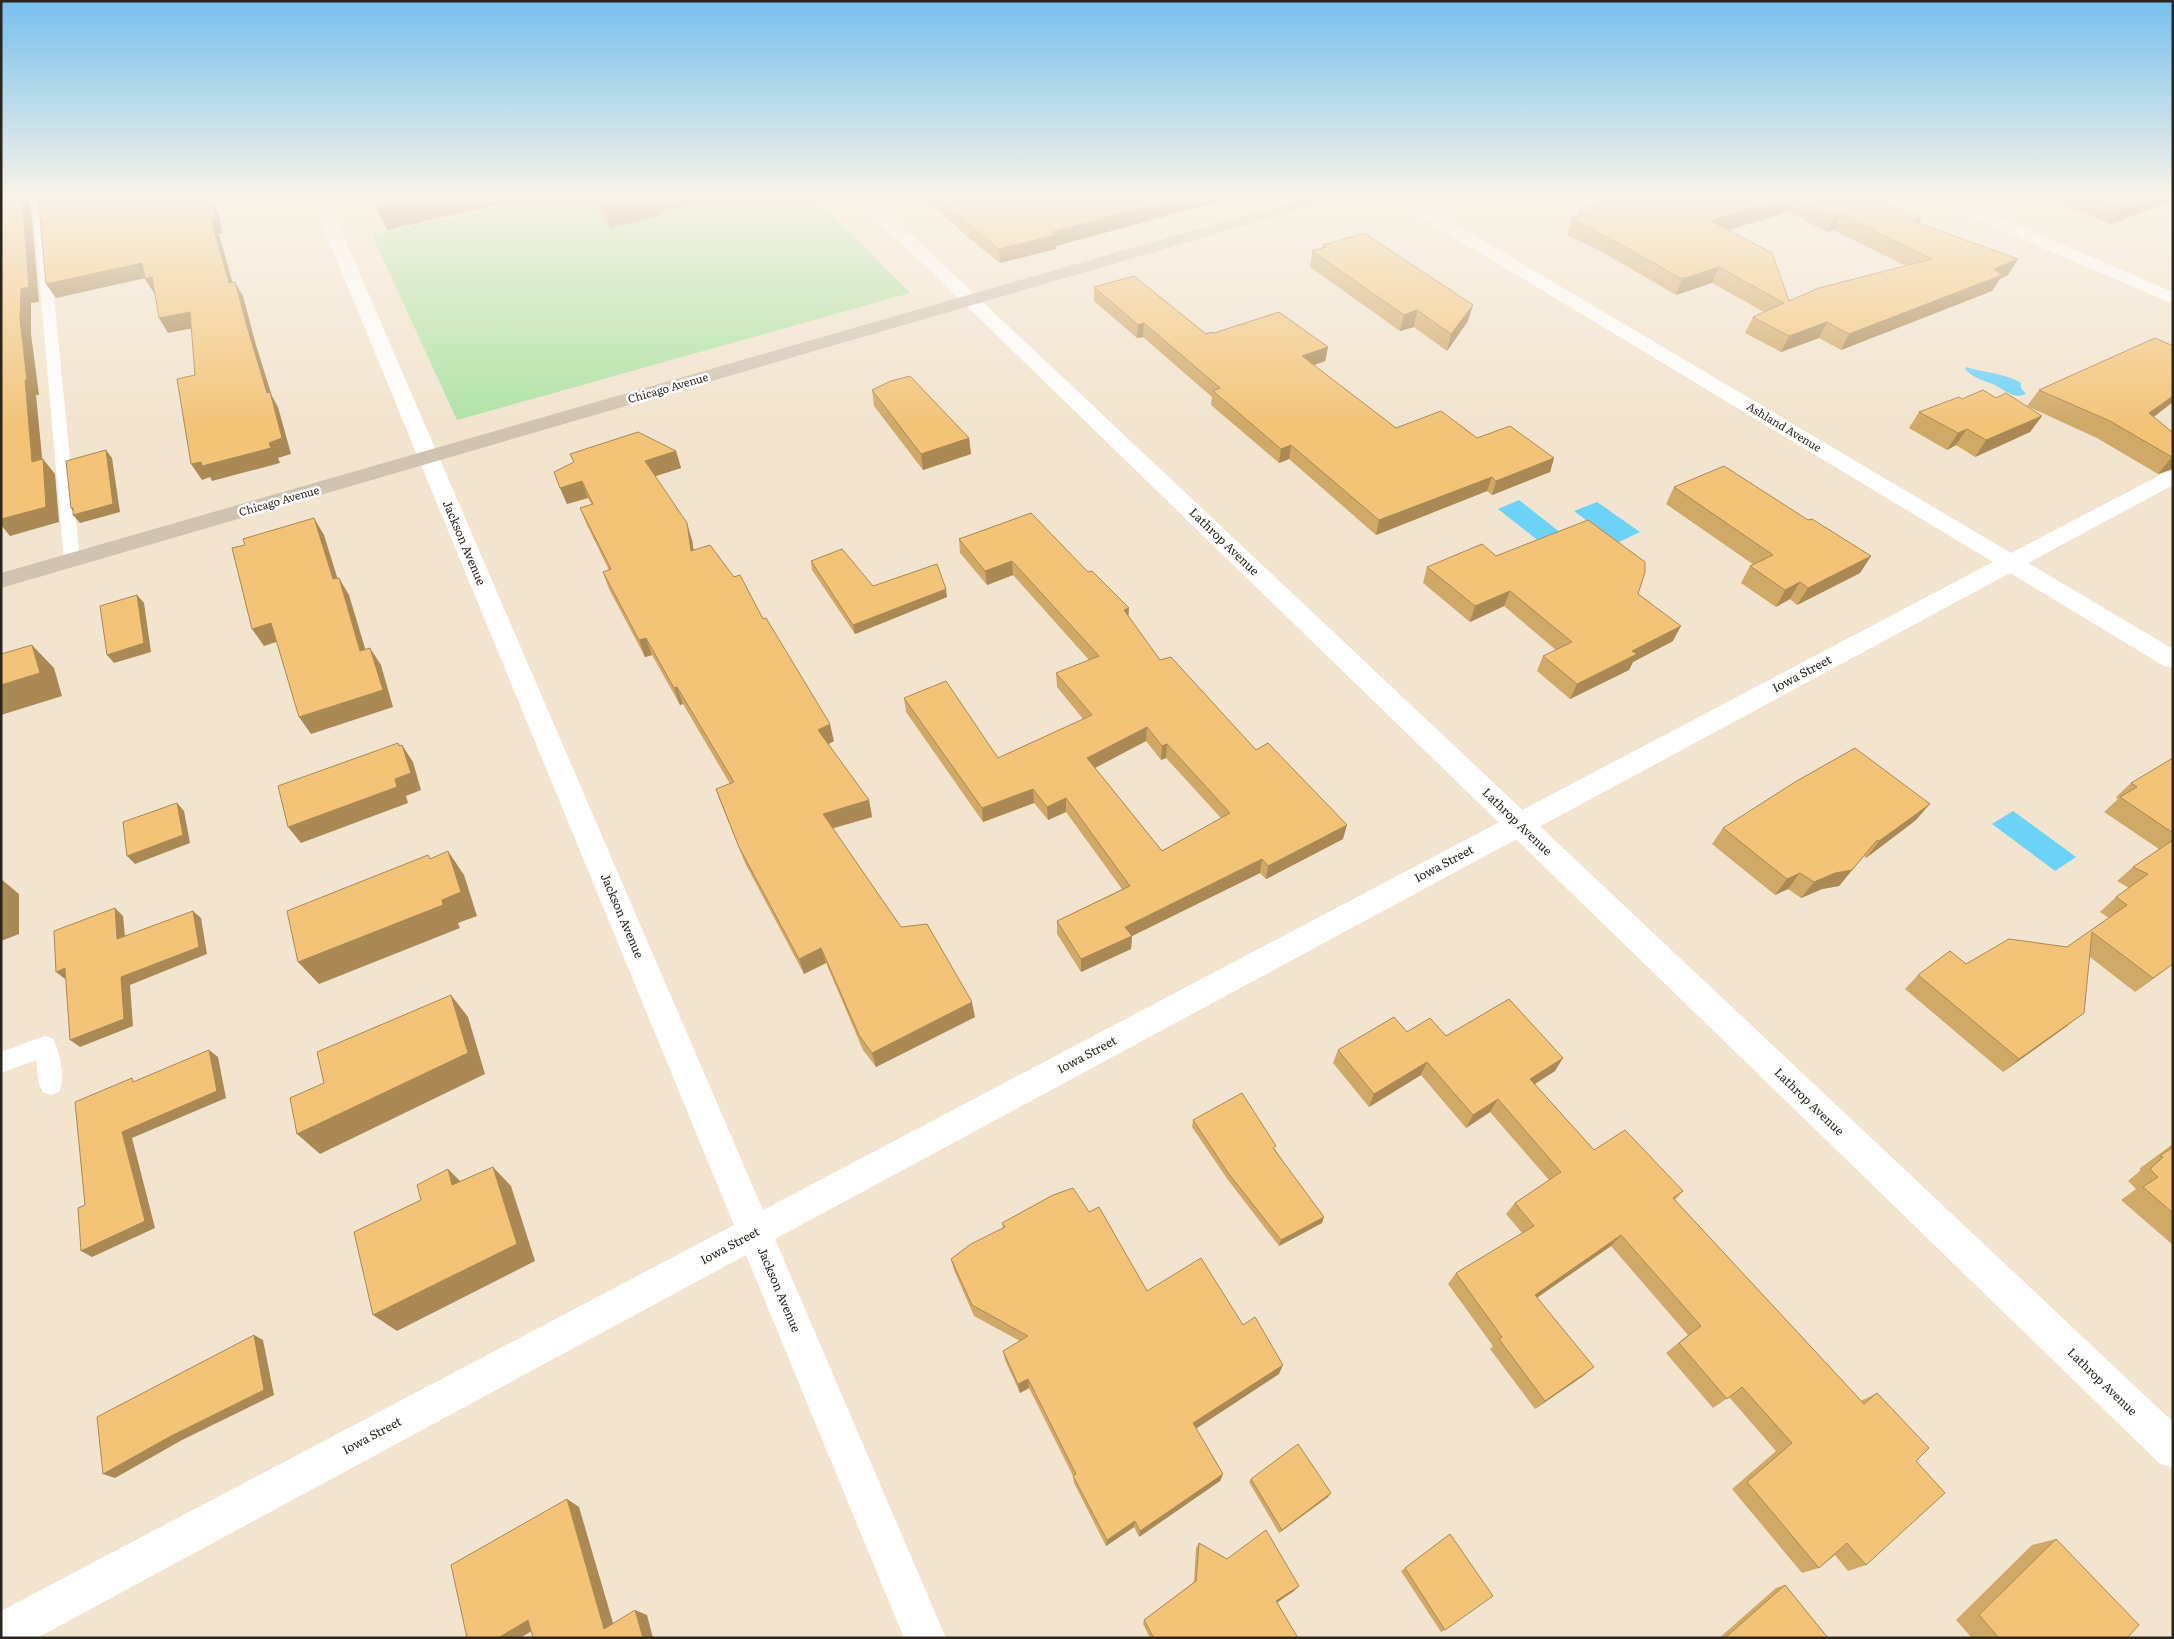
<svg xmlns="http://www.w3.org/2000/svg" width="2174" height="1639" font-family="Literata,serif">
  <rect width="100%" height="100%" fill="#f2e4ce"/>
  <path fill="#aee3a5" d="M548 195H813L910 293 457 420 372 235Z"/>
  <g fill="#6bd3f8">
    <path d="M1966 367C1984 373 2006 373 2021 383V388L2026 394C2013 400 2004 389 1993 384 1982 380 1973 378 1965 369Z"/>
    <path d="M1519 500 1561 533 1540 542 1498 509Z"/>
    <path d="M1597 502 1640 532 1617 543 1574 511Z"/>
    <path d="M2013 811 2076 857 2055 871 1992 824Z"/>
  </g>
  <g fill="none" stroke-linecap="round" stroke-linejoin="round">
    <g fill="#fff" fill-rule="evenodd">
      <path d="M32 195H44L80 561 78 565 72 566 66 565 64 561Z"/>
      <path d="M45 1036 53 1039C60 1052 66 1078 59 1092L51 1095 43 1092 39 1084 36 1060 1 1073V1052Z"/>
    </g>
    <g fill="#fff" fill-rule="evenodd">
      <path d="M310 195H326L763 1210 1993 562 1389 198 1387 195H1406L2011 553 2166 472 2173 470V485L2028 563 2173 649V668L2164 666 2010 573 775 1239 946 1638H904L746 1255 37 1638H1V1611L734 1225Z"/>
      <path d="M1925 195H1947L2173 292V304L1927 198Z"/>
    </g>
    <path fill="#fff" fill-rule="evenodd" d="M852 195H869L2173 1422V1468L2159 1463Z"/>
    <path fill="#d0c3b2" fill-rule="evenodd" d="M1316 195H1342L1340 198 1 588V573Z"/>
  </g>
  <g fill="#d1a967" fill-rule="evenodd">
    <path d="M371 195H541L387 230Z"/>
    <path d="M586 195H711L712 199 658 212 659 216 610 228Z"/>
    <path d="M921 195H1240V196L1056 246V249L1000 263 970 239Z"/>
    <path d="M1625 195H1870L2008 275 2000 279 1992 291 1841 350 1819 338 1781 352 1745 333 1753 317 1764 312 1712 283 1676 295 1604 253 1567 235 1571 219 1577 217 1580 209ZM1787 212 1827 232 1833 230 1906 266 1789 301 1728 230Z"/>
    <path d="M2044 195H2173V200L2111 224 2060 204 2059 202Z"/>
    <path d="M1323 245 1468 321 1447 351 1414 327 1400 331 1310 267 1312 251 1323 248Z"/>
    <path d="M1094 287 1206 334 1214 333 1328 347 1325 361 1314 365 1396 428 1477 438 1554 458 1550 472 1492 495 1487 491 1376 535 1289 459 1279 463 1211 405 1212 397 1143 337 1137 338 1094 301Z"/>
    <path d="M872 390 969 438 971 454 923 470 874 406Z"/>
    <path d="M2039 390 2154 417 2173 433V469L2158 474 2097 438 2027 406Z"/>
    <path d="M1996 398 2042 416 2030 432 1975 457 1956 445 1947 450 1909 428 1919 412 1962 399Z"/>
    <path d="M676 451 681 468 655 476 692 540 694 550 763 619 834 741 828 744 869 800 872 817 833 828 901 927 975 1017 876 1067 863 1050 826 963 804 974 745 863 722 806 716 789 730 784 683 704 680 705 652 655 645 657 609 589 603 572 609 570 587 525 580 508 592 505 588 498 567 504 554 472 574 462 570 454Z"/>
    <path d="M1674 487 1808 520 1871 556 1860 573 1797 605 1790 599 1776 607 1741 583 1750 566 1754 565 1666 504Z"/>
    <path d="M1031 513 1128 617 1160 660 1256 750 1343 839 1266 879 1260 873 1132 936 1131 949 1081 972 1057 934V921L1122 889 1066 812 1048 820 1034 803 983 822 906 712 904 698 998 758 1083 719 1057 687 1056 673 1089 660 1013 575 987 585 960 553 959 539ZM1146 741 1161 760 1166 758 1221 818 1162 851 1095 768Z"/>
    <path d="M1496 556 1638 594 1673 641 1633 662 1629 670 1570 699 1537 671 1543 656 1556 650 1504 606 1470 622 1423 583 1427 567Z"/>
    <path d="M811 561 873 586 947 597 855 634 812 570Z"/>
    <path d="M2173 758V964L2135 992 2090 957 2067 1026 2003 1072 1905 989 1918 975 1966 964 2067 947 2109 918 2100 912 2116 897 2129 888 2117 881 2133 867 2159 849 2104 812 2118 799 2116 797 2131 783Z"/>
    <path d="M1916 820 1866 858 1864 856 1839 886 1822 889 1801 898 1788 889 1775 895 1712 844 1723 828Z"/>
    <path d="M1446 1036 1555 1071 1535 1084 1594 1150 1683 1191 1675 1200 1861 1401 1877 1393 1916 1461 1866 1565 1848 1571 1835 1555 1819 1568 1802 1573 1732 1489 1776 1451 1729 1397 1713 1408 1666 1353 1688 1335 1611 1246 1537 1298 1583 1376 1535 1409 1490 1349 1493 1346 1448 1284 1456 1273 1522 1233 1506 1214 1515 1203 1549 1180 1490 1112 1466 1128 1421 1075 1369 1107 1333 1063 1338 1050Z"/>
    <path d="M1193 1120 1275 1149 1322 1223 1279 1246 1228 1180 1192 1127Z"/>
    <path d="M2173 1144V1245L2121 1200 2136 1189 2128 1181 2141 1170 2139 1169Z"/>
    <path d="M1089 1212 1147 1291 1243 1325 1279 1374 1196 1428 1223 1474 1220 1481 1139 1537 1134 1527 1106 1546 1074 1483 1073 1476 1029 1388 1020 1393 1005 1360 1003 1351 1020 1341 974 1316 954 1270 951 1259 1003 1228 1002 1223Z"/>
    <path d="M1251 1479 1328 1497 1279 1533 1249 1482Z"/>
    <path d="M1450 1534 1445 1630 1441 1632 1401 1571Z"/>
    <path d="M2056 1539 2127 1638H1972L1956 1620 2032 1545Z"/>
    <path d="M1199 1543 1227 1559 1294 1591 1277 1602 1298 1638H1150L1143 1624 1144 1620 1194 1582 1196 1548Z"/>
    <path d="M1785 1585 1828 1638H1719L1776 1588Z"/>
  </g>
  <g fill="#aa8954">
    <path d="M22 195H30L39 302 31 303V334L39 395H36L44 477 32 462 25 380 20 319Z"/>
    <path d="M209 195H213L223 233 219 234 237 298 229 283 211 220Z"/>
    <path d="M420 195H541L387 230 376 205Z"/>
    <path d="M633 195H711L712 199 658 212 659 216 610 228 602 202Z"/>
    <path d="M1193 195H1240V196L1056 246V249L1000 263 999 249 1052 232Z"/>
    <path d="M2157 195H2173V200L2111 224 2120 209Z"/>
    <path d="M1793 196 1787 212 1705 237 1711 221Z"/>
    <path d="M1840 214 1833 230 1827 232 1834 217Z"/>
    <path d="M1921 218 1913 234V221Z"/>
    <path d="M2018 259 2008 275 2000 279 1992 291 1841 350 1849 334 1994 269Z"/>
    <path d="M142 263 150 277 56 298 46 284Z"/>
    <path d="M1719 267 1712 283 1676 295 1682 279Z"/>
    <path d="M152 277 161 291 154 293 145 279Z"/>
    <path d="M235 282 243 296 256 345 272 396 278 407 291 454 278 458 280 463 212 481 210 477 202 480 191 464 269 443 248 330Z"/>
    <path d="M1473 305 1468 321 1447 351 1451 334Z"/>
    <path d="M1417 310 1414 327 1400 331 1404 315Z"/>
    <path d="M190 312 199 327 168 333 159 318Z"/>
    <path d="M1827 322 1819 338 1781 352 1789 336Z"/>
    <path d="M1144 323 1143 337 1137 338 1138 325Z"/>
    <path d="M1328 347 1325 361 1300 370 1302 356Z"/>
    <path d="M2173 396V402L2137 430 2149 413Z"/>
    <path d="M2042 416 2030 432 1975 457 1986 440Z"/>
    <path d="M1967 429 1956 445 1947 450 1958 433Z"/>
    <path d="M969 438 971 454 923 470 921 454Z"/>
    <path d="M1291 445 1289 459 1279 463 1281 449Z"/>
    <path d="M106 450 112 458 120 512 80 523 73 515 75 514 71 508Z"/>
    <path d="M676 451 681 468 650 478 645 461Z"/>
    <path d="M2172 457H2173V469L2158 474Z"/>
    <path d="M1554 458 1550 472 1492 495 1496 481Z"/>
    <path d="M43 459 55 474 59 522 10 536 1 525V519Z"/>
    <path d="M1492 477 1487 491 1376 535 1379 520Z"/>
    <path d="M582 481 588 498 567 504 560 488Z"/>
    <path d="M314 518 324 535 343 596 333 579Z"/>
    <path d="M687 523 692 540 696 568 691 551Z"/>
    <path d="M1871 556 1860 573 1797 605 1808 588Z"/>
    <path d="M1012 561 1013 575 987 585 985 571Z"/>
    <path d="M339 578 349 595 371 668 360 651Z"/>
    <path d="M1800 582 1790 599 1776 607 1785 590Z"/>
    <path d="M946 589 947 597 855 634 853 625Z"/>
    <path d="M1510 591 1504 606 1470 622 1475 606Z"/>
    <path d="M137 595 144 603 151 652 114 663 107 655Z"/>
    <path d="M1129 608 1128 622 1124 610Z"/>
    <path d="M271 623 282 640 264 646 252 629Z"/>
    <path d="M1681 626 1673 641 1633 662 1629 670 1570 699 1577 684 1632 651Z"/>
    <path d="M646 638 652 655 645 657 639 640Z"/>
    <path d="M32 645 54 668 62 696 1 715V685Z"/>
    <path d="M370 648 381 665 393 707 311 734 299 717Z"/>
    <path d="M677 687 683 704 680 705 674 688Z"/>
    <path d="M830 724 834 741 823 747 818 730Z"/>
    <path d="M1147 727 1146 741 1087 772V758Z"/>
    <path d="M398 743 404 751 402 745 413 762 421 790 406 796 408 803 301 843 288 827 395 779 399 746Z"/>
    <path d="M1167 744 1166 758 1161 760 1162 746Z"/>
    <path d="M1033 789 1034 803 983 822 982 808Z"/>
    <path d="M1066 798V812L1048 820 1047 807Z"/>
    <path d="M869 800 872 817 827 830 823 814Z"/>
    <path d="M177 803 184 811 190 843 135 864 127 856Z"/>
    <path d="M1930 804 1916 820 1866 858 1879 841Z"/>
    <path d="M1347 825 1343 839 1266 879 1268 866Z"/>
    <path d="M448 851 464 875 477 916 458 923 460 928 319 984 298 962 442 900Z"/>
    <path d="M1262 859 1260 873 1132 936 1131 949 1081 972V959L1125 927Z"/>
    <path d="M1852 870 1839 886 1822 889 1801 898 1814 882 1835 873Z"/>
    <path d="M1800 873 1788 889 1775 895 1787 879Z"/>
    <path d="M1 879 19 894V934L1 941Z"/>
    <path d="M115 908 123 916 126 947 117 939Z"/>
    <path d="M193 911 201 918 207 954 130 985 133 1026 80 1047 70 1040 121 977Z"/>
    <path d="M821 948 826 963 804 974 799 959Z"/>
    <path d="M2173 964 2166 969 2135 992 2153 978Z"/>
    <path d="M65 968V979L56 972Z"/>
    <path d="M451 995 468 1017 485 1074 320 1154 297 1134Z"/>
    <path d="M972 1002 975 1017 876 1067 872 1053Z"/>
    <path d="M2084 1013 2067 1026 2003 1072 2019 1059Z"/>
    <path d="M209 1050 218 1057 226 1098 132 1138 155 1228 92 1257 81 1251 122 1132Z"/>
    <path d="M1563 1058 1555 1071 1522 1092 1530 1079Z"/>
    <path d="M1427 1062 1421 1075 1369 1107 1374 1094Z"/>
    <path d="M1498 1099 1490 1112 1466 1128 1473 1115Z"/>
    <path d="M493 1167 511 1186 535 1261 397 1331 373 1315Z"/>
    <path d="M448 1169 467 1188 452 1185Z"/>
    <path d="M1324 1217 1322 1223 1279 1246 1281 1240Z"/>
    <path d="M1621 1235 1611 1246 1526 1305 1535 1295Z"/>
    <path d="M254 1335 263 1340 274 1395 182 1440 115 1478 103 1474Z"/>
    <path d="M1283 1365 1279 1374 1191 1432 1193 1423Z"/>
    <path d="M1594 1367 1583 1376 1535 1409 1545 1401Z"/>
    <path d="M1028 1379 1029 1388 1020 1393 1018 1384Z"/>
    <path d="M1223 1474 1220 1481 1139 1537 1140 1531Z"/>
    <path d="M1331 1493 1328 1497 1279 1533 1282 1530Z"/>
    <path d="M567 1499 579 1507 616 1633 604 1629Z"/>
    <path d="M1135 1521 1134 1527 1106 1546 1107 1540Z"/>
    <path d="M1299 1586 1294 1591 1272 1606 1276 1601Z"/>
    <path d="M635 1610 647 1615 653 1638H643Z"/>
    <path d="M528 1620 542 1625 520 1638H498Z"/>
  </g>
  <g fill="#f3c478" stroke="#aa8954" fill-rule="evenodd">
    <path d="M1 195H22L29 287 21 289 20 319 27 380H25L32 462 43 459 46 507 1 519Z"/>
    <path d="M38 195H209L216 219 211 220 229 283 235 282 248 330 267 393 270 392 282 438 269 443 271 448 202 466 201 462 191 464 177 379 195 375 190 312 159 318 152 277 145 279 142 263 46 284Z"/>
    <path d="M371 195H420L376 205Z"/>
    <path d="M597 195H633L602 202Z"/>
    <path d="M935 195H1193L1052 232 1055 235 999 249 969 225Z"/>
    <path d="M1625 195H1870L1921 218 1913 221 2018 259 1994 269 2002 275 1849 334 1827 322 1789 336 1753 317 1784 303 1719 267 1682 279 1609 238 1571 219 1587 214 1580 209ZM1793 196 1834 217 1840 214 1932 259 1819 288 1789 301 1772 253 1711 221Z"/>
    <path d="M2085 195H2157L2120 209Z"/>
    <path d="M1364 233 1473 305 1451 334 1417 310 1404 315 1312 251 1326 247 1323 245Z"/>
    <path d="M1134 276 1206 334 1212 332 1214 333 1279 312 1328 347 1302 356 1396 428 1441 411 1477 438 1510 426 1554 458 1496 481 1492 477 1379 520 1291 445 1281 449 1213 391 1220 388 1144 323 1138 325 1094 287Z"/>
    <path d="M2155 338 2173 346V396L2149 413 2173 433V457H2172L2110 421 2039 390Z"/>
    <path d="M910 376 969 438 921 454 872 390 891 381Z"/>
    <path d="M1983 390 1996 398 2006 393 2042 416 1986 440 1967 429 1958 433 1919 412 1959 397 1962 399Z"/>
    <path d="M638 432 676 451 645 461 687 523 691 551 710 545 734 577 740 575 763 619 766 618 830 724 818 730 869 800 823 814 901 927 927 924 972 1002 872 1053 859 1035 821 948 799 959 739 847 716 789 734 782 677 687 674 688 646 638 639 640 603 572 611 569 580 508 593 504 582 481 560 488 554 472 574 462 570 454Z"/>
    <path d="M106 450 113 504 73 515V508H71L66 461Z"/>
    <path d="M1724 466 1808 520 1812 519 1871 556 1808 588 1800 582 1785 590 1750 566 1773 555 1674 487Z"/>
    <path d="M1031 513 1088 572 1092 571 1129 608 1124 610 1160 660 1171 657 1256 750 1268 743 1347 825 1268 866 1262 859 1125 927 1132 936 1081 959 1057 921 1130 886 1066 798 1047 807 1033 789 982 808 904 698 946 681 998 758 1092 715 1056 673 1099 656 1012 561 985 571 959 539ZM1147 727 1162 746 1167 744 1230 813 1162 851 1087 758Z"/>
    <path d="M314 518 333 579 339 578 360 651 370 648 383 690 299 717 271 623 252 629 232 548 245 545 243 539Z"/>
    <path d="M1588 520 1645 562V572L1638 594 1681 626 1632 651 1637 654 1577 684 1543 656 1572 642 1510 591 1475 606 1427 567 1482 544 1496 556Z"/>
    <path d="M842 549 873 586 937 564 946 589 853 625 811 561Z"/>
    <path d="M137 595 144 643 107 655 100 606Z"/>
    <path d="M32 645 40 673 1 685V654Z"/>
    <path d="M398 743 399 746 402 745 411 773 395 779 397 787 288 827 278 786Z"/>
    <path d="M1855 748 1930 804 1879 841 1877 840 1852 870 1835 873 1814 882 1800 873 1787 879 1723 828 1795 782Z"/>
    <path d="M2173 758V833L2120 797 2137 787 2131 783Z"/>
    <path d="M177 803 183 835 127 856 123 822Z"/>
    <path d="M2173 840V964L2153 978 2092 932 2084 1013 2019 1059 1918 975 1950 951 1966 964 2009 939 2067 947 2127 905 2116 897 2148 874 2133 867Z"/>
    <path d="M448 851 461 892 442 900 443 905 298 962 287 911 428 855 430 859Z"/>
    <path d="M115 908 117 939 193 911 199 947 121 977 124 1019 70 1040 65 968 56 972 54 931Z"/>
    <path d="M451 995 468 1053 297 1134 290 1098 324 1083 317 1052Z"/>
    <path d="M1509 999 1563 1058 1530 1079 1594 1150 1625 1130 1683 1191 1673 1198 1864 1404 1877 1393 1929 1448 1916 1461 1945 1493 1866 1565 1847 1543 1819 1568 1747 1482 1792 1443 1742 1387 1727 1399 1679 1343 1701 1326 1621 1235 1535 1295 1594 1367 1545 1401 1499 1339 1502 1337 1456 1273 1534 1226 1515 1203 1561 1172 1498 1099 1473 1115 1427 1062 1374 1094 1338 1050 1394 1017 1407 1032 1430 1018 1446 1036Z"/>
    <path d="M209 1050 217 1091 122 1132 145 1221 81 1251 78 1208 85 1205 75 1102 132 1078 133 1082Z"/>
    <path d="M1242 1093 1276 1146 1273 1148 1324 1217 1281 1240 1229 1174 1193 1120Z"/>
    <path d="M2173 1147V1213L2143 1187 2158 1177 2150 1169 2163 1157 2160 1156Z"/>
    <path d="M493 1167 517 1244 373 1315 354 1232 421 1200 417 1185 448 1169 452 1185Z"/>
    <path d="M1073 1188 1089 1212 1099 1207 1147 1291 1201 1258 1243 1325 1255 1317 1283 1365 1193 1423 1223 1474 1140 1531 1135 1521 1107 1540 1073 1476 1076 1474 1028 1379 1018 1384 1003 1351 1028 1336 972 1305 951 1259 971 1244 1005 1227 1002 1223 1053 1195Z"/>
    <path d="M254 1335 264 1390 171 1436 103 1474 97 1417Z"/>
    <path d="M1298 1444 1331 1493 1282 1530 1251 1479Z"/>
    <path d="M567 1499 604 1629 635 1610 643 1638H533L528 1620 498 1638H467L451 1565Z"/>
    <path d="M1266 1530 1299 1586 1276 1601 1298 1638H1154L1144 1620 1196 1581 1199 1543 1227 1559Z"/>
    <path d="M1450 1534 1493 1596 1445 1630 1405 1568Z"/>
    <path d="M2056 1539 2139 1625 2127 1638H1999L1979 1615Z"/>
    <path d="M1785 1585 1828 1638H1725Z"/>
  </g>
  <linearGradient id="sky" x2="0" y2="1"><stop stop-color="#76c0ee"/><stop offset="0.46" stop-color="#f9f3e9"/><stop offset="1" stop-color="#f9f3e9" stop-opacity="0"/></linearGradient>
  <rect width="2174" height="425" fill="url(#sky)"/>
  <g text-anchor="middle" stroke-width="5" stroke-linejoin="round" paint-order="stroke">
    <g font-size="11" fill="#2a251d" stroke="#fff">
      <text transform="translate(668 388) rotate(-16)" y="4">Chicago Avenue</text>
      <text transform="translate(1784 427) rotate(31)" y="4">Ashland Avenue</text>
      <text transform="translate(279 501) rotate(-16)" y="4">Chicago Avenue</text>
    </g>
    <g font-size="12" fill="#2a251d" stroke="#fff">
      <text transform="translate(1224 542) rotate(44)" y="4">Lathrop Avenue</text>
      <text transform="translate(464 543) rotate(67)" y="4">Jackson Avenue</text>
      <text transform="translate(1802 674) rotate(-28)" y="4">Iowa Street</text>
      <text transform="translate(1517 822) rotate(44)" y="4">Lathrop Avenue</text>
      <text transform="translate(1444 864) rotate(-28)" y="4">Iowa Street</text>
      <text transform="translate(622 916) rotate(67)" y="4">Jackson Avenue</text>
      <text transform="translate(1087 1055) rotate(-28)" y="4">Iowa Street</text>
      <text transform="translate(1809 1102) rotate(44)" y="4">Lathrop Avenue</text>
      <text transform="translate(730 1246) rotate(-28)" y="4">Iowa Street</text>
      <text transform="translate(779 1290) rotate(67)" y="4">Jackson Avenue</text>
      <text transform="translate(2102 1382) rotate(44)" y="4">Lathrop Avenue</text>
      <text transform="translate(372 1436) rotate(-28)" y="4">Iowa Street</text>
    </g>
  </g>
  <rect width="2174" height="1639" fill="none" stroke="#2a251d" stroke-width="5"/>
</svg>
